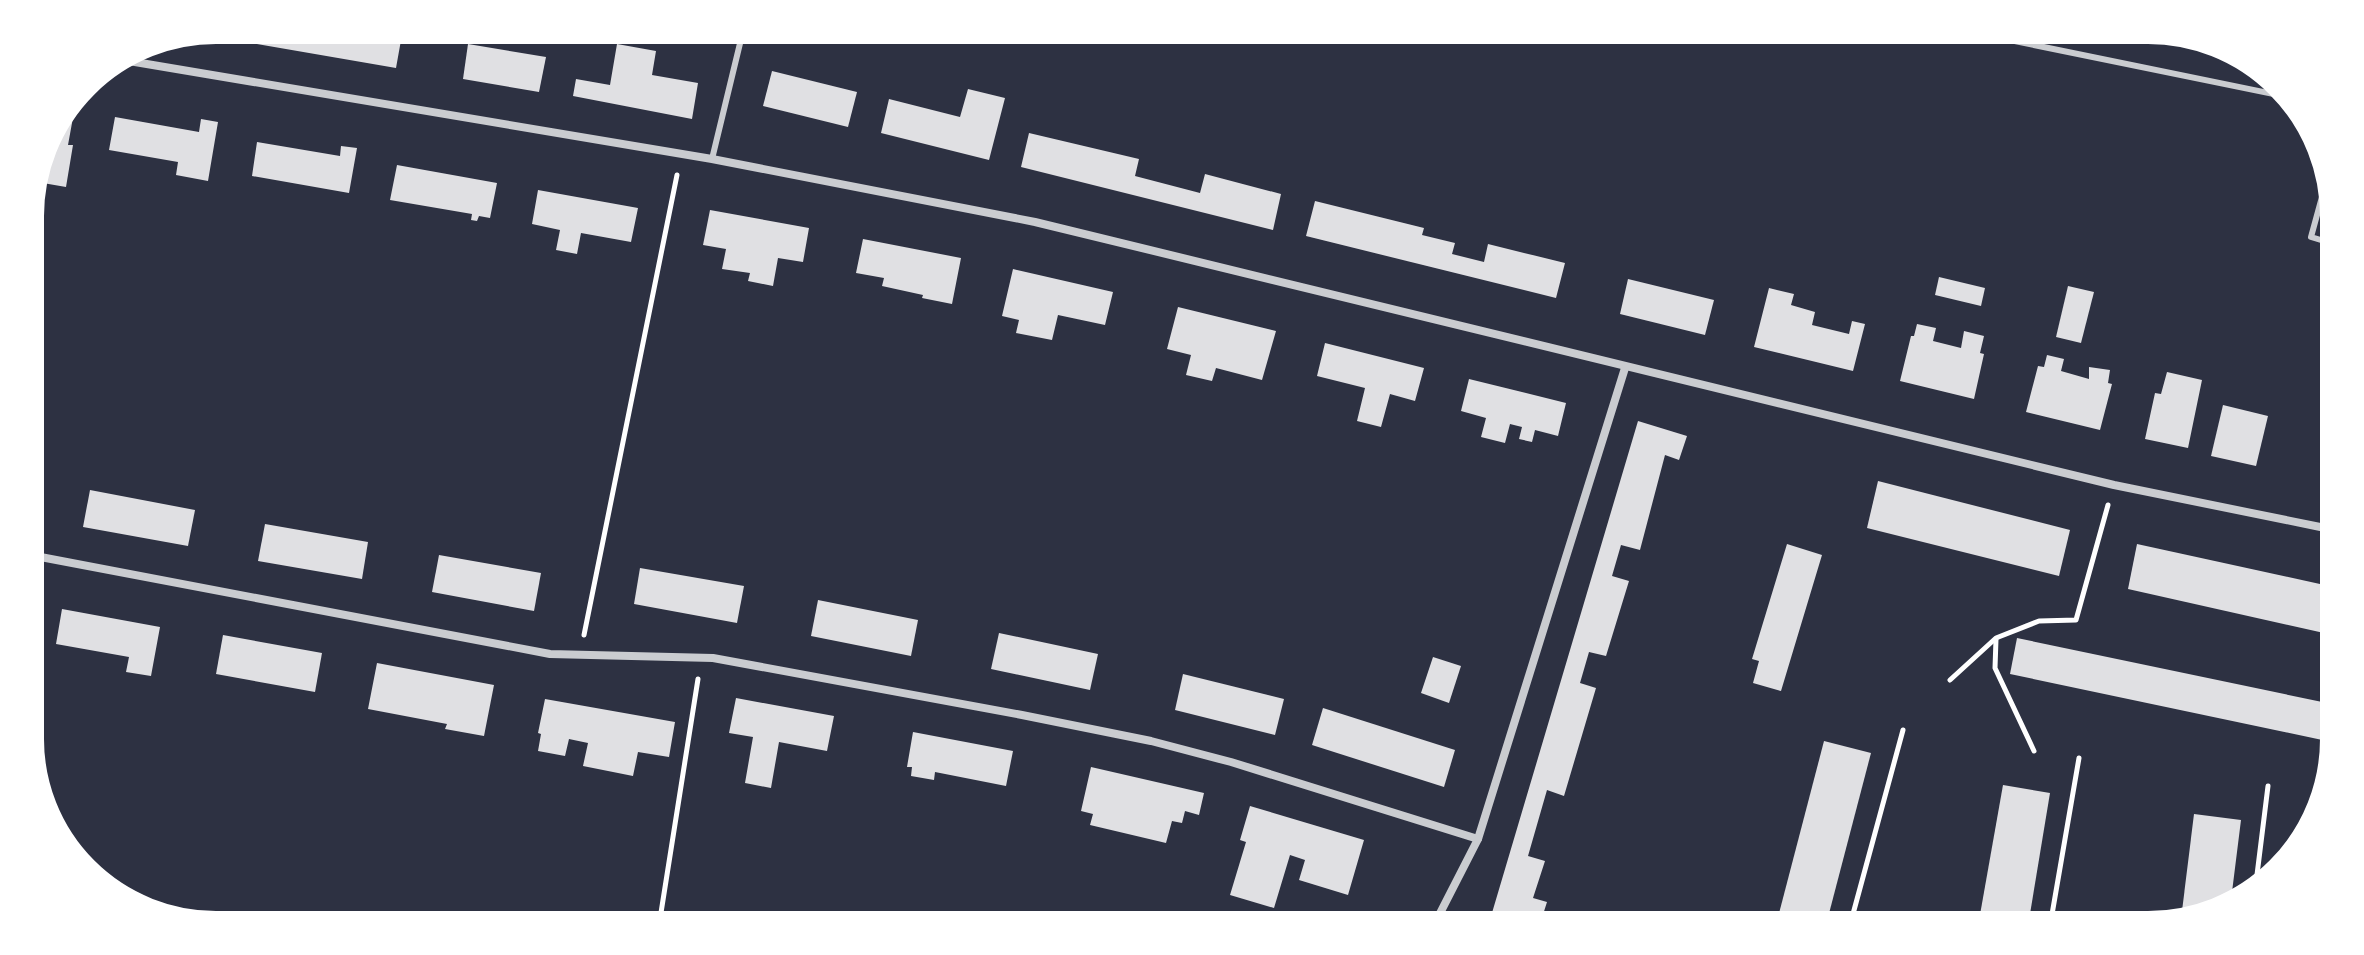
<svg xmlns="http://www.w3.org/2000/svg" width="2364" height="955" font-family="'IBM Plex Serif',serif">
  <rect width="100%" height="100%" fill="#2d3142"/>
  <g fill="#e0e0e3">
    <path d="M216 28H289V31L304 33V31L322 34 323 29H403L396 68 193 33Z"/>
    <path d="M468 44 546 57 539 92 463 79Z"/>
    <path d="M617 44 656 51 652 75 698 83 692 119 573 96 576 79 610 85Z"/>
    <path d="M772 71 857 92 848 127 763 106Z"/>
    <path d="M968 89 1005 98 989 160 881 133 889 99 960 117Z"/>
    <path d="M72 100 76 101 68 145H73L66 187 37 182 48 133Z"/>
    <path d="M115 117 199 132 201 119 218 122 208 181 176 175 178 162 109 150Z"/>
    <path d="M1029 133 1139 159 1135 176 1200 193 1205 174 1281 194 1273 230 1021 167Z"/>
    <path d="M257 142 340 156 341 146 357 148 349 193 252 176Z"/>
    <path d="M397 165 497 183 490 218 479 216 477 221 471 220 472 214 390 200Z"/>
    <path d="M538 190 638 208 631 242 581 233 577 254 556 250 560 230 532 224Z"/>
    <path d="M1315 201 1424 228 1422 235 1455 243 1452 254 1484 262 1488 244 1565 263 1556 298 1306 236Z"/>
    <path d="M710 210 809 228 803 262 778 258 773 286 748 281 750 273 722 269 726 249 703 245Z"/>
    <path d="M863 239 961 258 952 304 922 298 923 295 882 286 884 278 856 273Z"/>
    <path d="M1013 269 1113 292 1105 325 1058 315 1052 340 1016 333 1019 320 1002 316Z"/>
    <path d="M1939 277 1985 288 1981 306 1935 295Z"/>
    <path d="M1628 279 1714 300 1705 335 1620 314Z"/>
    <path d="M2068 286 2094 292 2081 343 2056 337Z"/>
    <path d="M1769 288 1794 294 1791 305 1815 312 1812 325 1849 334 1852 321 1865 324 1853 371 1754 347Z"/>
    <path d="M1178 307 1276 331 1262 380 1216 368 1212 381 1186 375 1191 355 1167 349Z"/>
    <path d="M1917 324 1936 328 1933 341 1961 348 1964 331 1984 336 1980 353 1984 354 1974 399 1900 381 1911 336H1914Z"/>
    <path d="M1325 343 1424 368 1415 401 1390 394 1381 427 1357 421 1365 388 1317 376Z"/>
    <path d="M2047 355 2064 359 2061 371 2089 379V367L2110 370 2108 383 2112 384 2100 430 2026 412 2038 366 2044 367Z"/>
    <path d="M2167 372 2202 380 2188 448 2145 439 2155 393 2161 394Z"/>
    <path d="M1469 379 1566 403 1558 436 1535 430 1532 442 1519 439 1522 427 1510 424 1505 443 1481 437 1486 418 1461 411Z"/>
    <path d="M2223 405 2268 416 2256 466 2211 456Z"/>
    <path d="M1638 421 1687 436 1679 460 1665 455 1640 550 1621 545 1612 576 1629 581 1606 656 1589 652 1580 683 1596 688 1564 796 1547 790 1528 856 1545 861 1533 898 1547 902 1540 924 1489 923Z"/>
    <path d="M1878 481 2070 530 2059 576 1867 528Z"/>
    <path d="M90 490 195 510 188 546 83 527Z"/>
    <path d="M265 524 368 542 362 579 258 561Z"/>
    <path d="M1787 544 1822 555 1781 691 1753 683 1759 661 1752 659Z"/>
    <path d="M2137 544 2329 586 2328 610 2324 633 2128 589Z"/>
    <path d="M439 555 541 573 534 611 432 592Z"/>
    <path d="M640 568 744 586 737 623 634 604Z"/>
    <path d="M818 600 918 620 911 656 811 636Z"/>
    <path d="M62 609 160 627 151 676 126 672 129 657 56 644Z"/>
    <path d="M999 633 1098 654 1090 690 991 669Z"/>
    <path d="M223 635 322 653 315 692 216 674Z"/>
    <path d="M2017 638 2327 703V741L2010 674Z"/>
    <path d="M1433 657 1461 666 1449 703 1421 693Z"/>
    <path d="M377 663 494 685 484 736 445 729 447 724 368 709Z"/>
    <path d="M1183 674 1284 699 1275 735 1175 710Z"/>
    <path d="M736 698 834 716 827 751 779 742 771 788 745 783 753 737 729 733Z"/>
    <path d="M545 699 675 722 669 757 638 752 633 776 583 766 588 743 569 739 565 756 538 751 541 734 538 733Z"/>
    <path d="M1323 708 1455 750 1444 787 1312 745Z"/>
    <path d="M913 732 1013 751 1006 786 935 772 934 780 911 776 912 767H907Z"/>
    <path d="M1824 741 1871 753 1826 925H1776Z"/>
    <path d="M1091 767 1204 793 1199 815 1185 811 1182 823 1172 821 1166 843 1090 825 1093 814 1081 811Z"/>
    <path d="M2003 785 2050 793 2028 926H1978Z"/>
    <path d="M1250 806 1364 840 1348 895 1299 880 1305 860 1290 855 1274 908 1230 895 1246 842 1240 840Z"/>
    <path d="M2194 814 2241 820 2231 900 2181 919Z"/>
  </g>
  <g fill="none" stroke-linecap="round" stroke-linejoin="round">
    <g stroke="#fff" stroke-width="5">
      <path d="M584 635 677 175"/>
      <path d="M1996 639 1995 668 2034 751"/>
      <path d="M1950 680 1996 638 2039 621 2076 620 2108 505"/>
      <path d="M2255 891 2268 786"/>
      <path d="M660 919 698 679"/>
      <path d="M1850 925 1903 730"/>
      <path d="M2050 926 2079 758"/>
    </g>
    <g stroke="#caccd0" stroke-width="6">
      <path d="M1995 37 2293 98"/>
      <path d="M712 159 743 31"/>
      <path d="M2328 175 2311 237 2334 244"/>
    </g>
    <g stroke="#caccd0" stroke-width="8">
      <path d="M117 59 712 159 1035 222 2114 485 2330 529"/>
      <path d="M30 555 550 654 713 658 1022 715 1151 741 1231 762 1478 839"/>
      <path d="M1435 923 1478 839 1625 368"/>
    </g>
  </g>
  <path d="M0 0H2364V955H0ZM216 42H2148A174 174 0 0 1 2322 216V739A174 174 0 0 1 2148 913H216A174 174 0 0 1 42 739V216A174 174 0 0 1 216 42Z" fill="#fff" fill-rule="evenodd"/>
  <path fill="none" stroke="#fff" stroke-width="4" d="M216 42H2148A174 174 0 0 1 2322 216V739A174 174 0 0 1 2148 913H216A174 174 0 0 1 42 739V216A174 174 0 0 1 216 42Z"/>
</svg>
